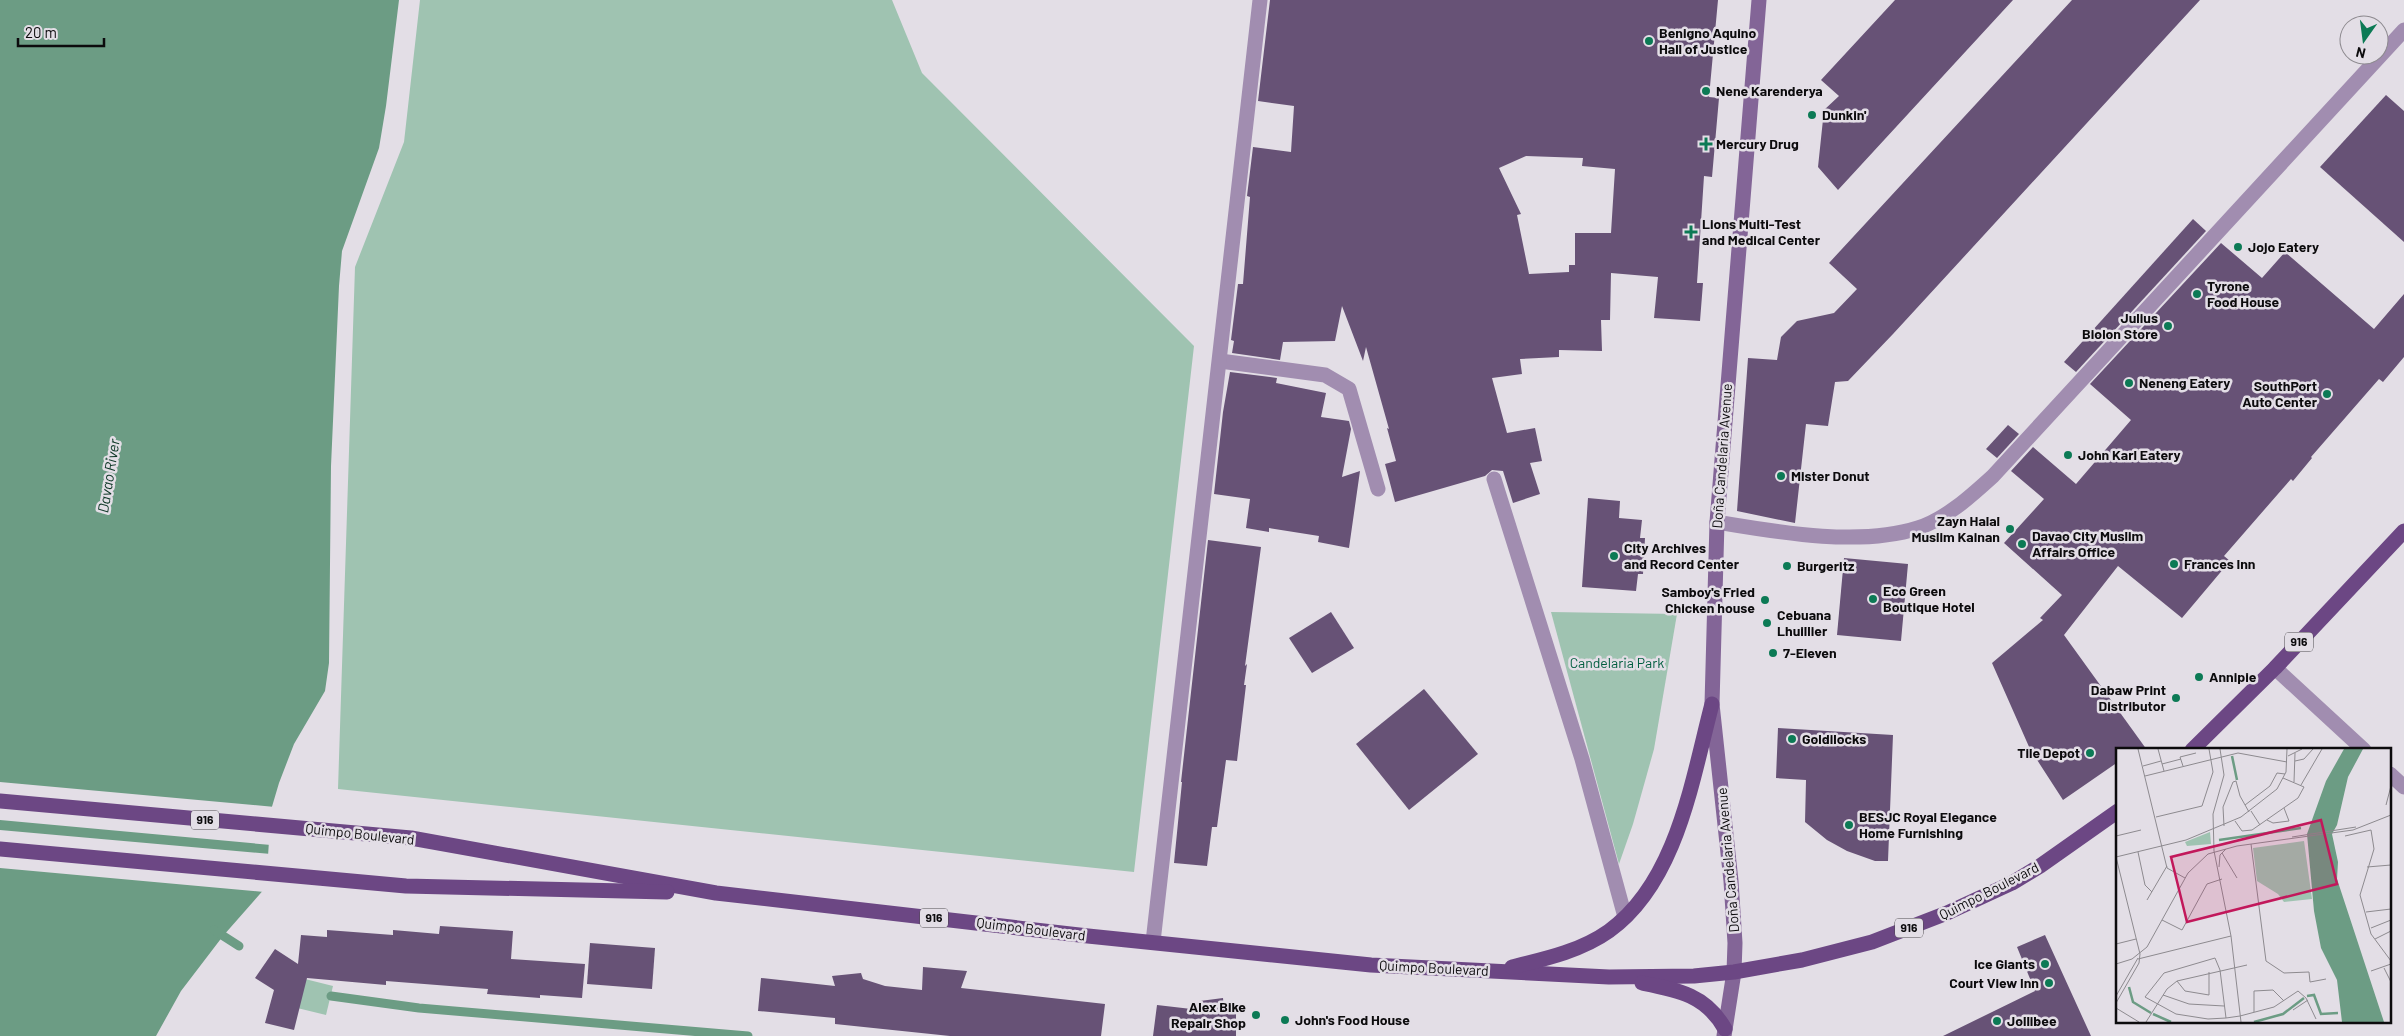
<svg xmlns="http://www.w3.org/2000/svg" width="2404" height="1036" font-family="Barlow,sans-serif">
  <rect width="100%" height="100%" fill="#e3dee6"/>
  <g fill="#9fc3b1">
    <path d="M420 0H892L922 73 1194 346 1134 872 338 789 355 267 404 142Z"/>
    <path d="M1551 612 1677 614 1654 749 1633 824 1619 864Z"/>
    <path d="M293 976 333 986 326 1015 285 1005Z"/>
  </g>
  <path fill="#6c9c84" d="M0 0H399L386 106 379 148 342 251 339 286 331 466 329 663 325 691 294 744 279 783 271 810 266 887 223 936 181 991 156 1036H0Z"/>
  <g fill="#e3dee6">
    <path d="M0 782 275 807 271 845 0 820Z"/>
    <path d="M0 830 271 854 268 887 264 892 0 868Z"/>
  </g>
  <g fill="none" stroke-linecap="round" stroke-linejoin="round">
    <g stroke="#6c9c84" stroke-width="9">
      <path d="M214 930 239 946"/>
      <path d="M331 996 419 1008 748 1036"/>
    </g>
  </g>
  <g fill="#675276" fill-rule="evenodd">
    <path d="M1270 0H1718L1709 97 1719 98 1712 177 1704 176 1697 283H1703L1700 321 1654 318 1658 277 1611 273 1610 320H1601L1602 351 1559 350V357L1520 359 1522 374 1492 378 1507 433 1535 428 1542 461 1530 463 1540 494 1513 503 1503 471 1492 470 1485 476 1395 502 1385 464 1396 461 1387 428 1389 429 1366 347 1363 361 1342 306 1335 341 1283 342 1280 360 1232 353 1234 341 1231 340 1238 284H1243L1250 197 1247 196 1253 147 1291 152 1294 106 1258 101ZM1526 156 1583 158 1582 166 1615 169 1611 233H1575V265H1569V272L1529 274 1517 215 1521 214 1499 168Z"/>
    <path d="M1895 0H2013L1838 190 1818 167 1824 110 1839 96 1821 80Z"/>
    <path d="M2072 0H2200L1893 334 1848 381 1835 382 1828 426 1806 424 1795 523 1737 511 1748 358 1777 360 1781 337 1797 321 1834 313 1857 289 1829 263Z"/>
    <path d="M2386 95 2404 111V242L2320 167Z"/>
    <path d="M2193 219 2206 231 2076 372 2064 362Z"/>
    <path d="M2221 243 2262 278 2285 252 2374 329 2404 294V357L2383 382 2379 379 2311 457 2312 458 2293 481 2291 479 2224 556 2230 561 2182 618 2118 566 2064 635 2147 750H2118V762L2063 800 2030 749 1992 663 2043 620 2040 618 2062 595 2004 543 2044 499 2011 471 2033 447 2076 484 2131 420 2090 384Z"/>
    <path d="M1230 372 1277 378 1276 383 1326 393 1321 417 1349 421 1351 429 1342 477 1360 471 1349 548 1318 542 1319 536 1269 528V532L1246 528 1250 499 1214 494 1223 412Z"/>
    <path d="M2008 425 2019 434 1997 458 1986 449Z"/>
    <path d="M1588 498 1620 501 1619 518 1642 520 1640 538H1645L1643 574H1638L1636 591 1582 587Z"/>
    <path d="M1208 540 1261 547 1245 666 1247 664 1244 685H1246L1237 761 1226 760 1217 827H1212L1207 866 1174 863 1182 782H1181Z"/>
    <path d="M1844 558 1908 564 1901 641 1837 635Z"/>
    <path d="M1331 612 1354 648 1312 673 1289 638Z"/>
    <path d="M1424 689 1478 754 1409 810 1356 744Z"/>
    <path d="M1778 728 1893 735 1888 861H1875L1847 851 1827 840 1805 822 1806 780 1776 778Z"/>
    <path d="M440 926 513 931 511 959 585 964 582 998 540 995V998L487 994 488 989 386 981V985L307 978 294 1030 265 1023 274 990 255 978 275 949 298 964 301 935 327 937V930L393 935V930L439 934Z"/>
    <path d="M2045 935 2091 1036H1943L2035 991 2017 947Z"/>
    <path d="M590 943 655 948 652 989 587 984Z"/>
    <path d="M923 967 967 971 961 988 1105 1004 1101 1036H950L835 1024V1018L758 1011 761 978 835 986 832 976 861 973 863 979 885 986 922 990Z"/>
    <path d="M1223 998 1224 1009 1236 1010V1036H1153L1157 1005 1200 1010V1001Z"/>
  </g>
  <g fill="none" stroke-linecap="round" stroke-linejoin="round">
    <g stroke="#a18db0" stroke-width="15">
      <path d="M1220 361 1325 375 1349 389 1378 489"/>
      <path d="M1494 479 1582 759 1625 917"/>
      <path d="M1717 522C1777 532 1859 547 1918 528 1946 519 1971 496 1993 476L2404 30"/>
      <path d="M2275 668 2364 750"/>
      <path d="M2390 774 2404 787"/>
      <path d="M1153 942 1260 0"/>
    </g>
    <path stroke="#836597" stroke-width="15" d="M1724 1036 1734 972 1735 943 1731 881 1712 704 1717 522 1759 0"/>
    <g stroke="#6c4784" stroke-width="15">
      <path d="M2192 750 2275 668 2404 531"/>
      <path d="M0 801 411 838 716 893 1088 936 1371 965 1609 977 1694 976 1734 972 1802 960 1872 942 1947 913 2012 883 2040 866 2118 811"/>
      <path d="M0 849 406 886 667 892"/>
      <path d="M1512 967C1545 959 1581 951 1609 931 1677 882 1692 780 1712 704"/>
      <path d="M1642 983C1678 990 1706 995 1725 1029"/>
    </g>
  </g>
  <g fill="#0c7a55" stroke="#e3dee6" stroke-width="2">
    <circle cx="1649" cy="41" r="5"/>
    <circle cx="1706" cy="91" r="5"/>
    <circle cx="1812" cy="115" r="5"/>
    <path d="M1703.5 136.5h5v5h5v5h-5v5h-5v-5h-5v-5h5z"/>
    <path d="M1688.5 224.5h5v5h5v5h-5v5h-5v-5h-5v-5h5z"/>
    <circle cx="2238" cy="247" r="5"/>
    <circle cx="2197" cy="294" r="5"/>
    <circle cx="2168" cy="326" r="5"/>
    <circle cx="2129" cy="383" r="5"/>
    <circle cx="2327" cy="394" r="5"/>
    <circle cx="2068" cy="455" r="5"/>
    <circle cx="1781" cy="476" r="5"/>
    <circle cx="2010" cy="529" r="5"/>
    <circle cx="2022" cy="544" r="5"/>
    <circle cx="1614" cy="556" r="5"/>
    <circle cx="2174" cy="564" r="5"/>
    <circle cx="1787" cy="566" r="5"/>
    <circle cx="1873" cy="599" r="5"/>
    <circle cx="1765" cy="600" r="5"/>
    <circle cx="1767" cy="623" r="5"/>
    <circle cx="1773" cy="653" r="5"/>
    <circle cx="2199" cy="677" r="5"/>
    <circle cx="2176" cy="698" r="5"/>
    <circle cx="1792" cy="739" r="5"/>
    <circle cx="2090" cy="753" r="5"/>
    <circle cx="1849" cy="825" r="5"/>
    <circle cx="2045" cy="964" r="5"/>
    <circle cx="2049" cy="983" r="5"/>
    <circle cx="1256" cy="1015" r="5"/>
    <circle cx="1285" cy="1020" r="5"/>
    <circle cx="1997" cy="1021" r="5"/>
  </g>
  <g text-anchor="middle" stroke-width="5" stroke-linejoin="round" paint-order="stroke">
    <g fill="#e3dee6" stroke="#4c4a4e" stroke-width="1">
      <rect x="2285" y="632.5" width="28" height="19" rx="4"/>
      <rect x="191" y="810.5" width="28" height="19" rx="4"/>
      <rect x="920" y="908.5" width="28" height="19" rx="4"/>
      <rect x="1895" y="918.5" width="28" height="19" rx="4"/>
    </g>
    <g font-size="12" font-weight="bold" fill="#0c0b0d">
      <text x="2299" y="646">916</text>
      <text x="205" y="824">916</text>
      <text x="934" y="922">916</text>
      <text x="1909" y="932">916</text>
    </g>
    <g font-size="14" font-weight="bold" fill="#0c0b0d" stroke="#e3dee6" text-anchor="start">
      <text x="1659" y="38">Benigno Aquino<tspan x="1659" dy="16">Hall of Justice</tspan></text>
      <text x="1716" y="96">Nene Karenderya</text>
      <text x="1822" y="120">Dunkin'</text>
      <text x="1716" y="149">Mercury Drug</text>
      <text x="1702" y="229">Lions Multi-Test<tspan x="1702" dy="16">and Medical Center</tspan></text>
      <text x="2248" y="252">Jojo Eatery</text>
      <text x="2207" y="291">Tyrone<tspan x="2207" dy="16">Food House</tspan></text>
      <text x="2158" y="323" text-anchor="end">Julius<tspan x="2158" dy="16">Biolon Store</tspan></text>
      <text x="2139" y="388">Neneng Eatery</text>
      <text x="2317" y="391" text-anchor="end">SouthPort<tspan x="2317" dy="16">Auto Center</tspan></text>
      <text x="2078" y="460">John Karl Eatery</text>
      <text x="1791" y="481">Mister Donut</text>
      <text x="2000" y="526" text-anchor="end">Zayn Halal<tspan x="2000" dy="16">Muslim Kainan</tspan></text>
      <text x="2032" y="541">Davao City Muslim<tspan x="2032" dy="16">Affairs Office</tspan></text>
      <text x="1624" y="553">City Archives<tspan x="1624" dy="16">and Record Center</tspan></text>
      <text x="2184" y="569">Frances Inn</text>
      <text x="1797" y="571">Burgeritz</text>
      <text x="1883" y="596">Eco Green<tspan x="1883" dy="16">Boutique Hotel</tspan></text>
      <text x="1755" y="597" text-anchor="end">Samboy's Fried<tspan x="1755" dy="16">Chicken house</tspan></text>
      <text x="1777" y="620">Cebuana<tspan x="1777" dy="16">Lhuillier</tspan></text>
      <text x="1783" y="658">7-Eleven</text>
      <text x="2209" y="682">Annipie</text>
      <text x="2166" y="695" text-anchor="end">Dabaw Print<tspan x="2166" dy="16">Distributor</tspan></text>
      <text x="1802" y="744">Goldilocks</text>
      <text x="2080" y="758" text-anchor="end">Tile Depot</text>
      <text x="1859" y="822">BESJC Royal Elegance<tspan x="1859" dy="16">Home Furnishing</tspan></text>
      <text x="2035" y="969" text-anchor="end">Ice Giants</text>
      <text x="2039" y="988" text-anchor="end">Court View Inn</text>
      <text x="1246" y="1012" text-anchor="end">Alex Bike<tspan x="1246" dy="16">Repair Shop</tspan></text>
      <text x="1295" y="1025">John's Food House</text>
      <text x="2007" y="1026">Jollibee</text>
    </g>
    <g font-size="14" fill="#0c0b0d" stroke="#e3dee6">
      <text transform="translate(1722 456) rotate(-86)" y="5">Doña Candelaria Avenue</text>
      <text transform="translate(360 834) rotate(6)" y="5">Quimpo Boulevard</text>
      <text transform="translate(1728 860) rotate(-95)" y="5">Doña Candelaria Avenue</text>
      <text transform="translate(1989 891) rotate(-27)" y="5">Quimpo Boulevard</text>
      <text transform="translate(1031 929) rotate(7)" y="5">Quimpo Boulevard</text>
      <text transform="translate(1434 968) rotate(3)" y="5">Quimpo Boulevard</text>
    </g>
    <g font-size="14" fill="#005d3f" stroke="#e3dee6">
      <text x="1617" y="668">Candelaria Park</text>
    </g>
    <g font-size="15" font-style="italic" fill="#0c3625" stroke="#e3dee6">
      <text transform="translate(109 476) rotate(-81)" y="5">Davao River</text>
    </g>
  </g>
  <g transform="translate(2116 748)">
    <rect width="275" height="275" fill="#e3dee6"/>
    <path d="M94 84 95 96 71 98 69 94ZM188 93 196 151 168 154 162 146 141 133 137 100Z" fill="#9fc3b1"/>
    <path d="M228 1H247L232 29 221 77 216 86 222 114 221 131 268 274H226L221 232 205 200 198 163 191 86 210 33Z" fill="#6c9c84"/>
    <path fill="none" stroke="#6c9c84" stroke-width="2.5" d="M116 8 121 32M103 92 185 80M13 239 17 254 35 265M191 248 198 247 205 266 222 265M37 266 55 274M138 274 167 266 188 250"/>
    <path fill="none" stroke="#8d8a8f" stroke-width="1" d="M22 1 51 120 69 130M42 1 48 23M172 8 186 1M179 13 188 11 197 1M46 16 65 11M27 18 45 13M67 18 64 9 80 5M29 28 122 5 171 14M178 34 179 5M185 37 206 1M129 57 154 38 161 25 169 26M270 57 275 38M135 63 144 77M40 69 86 58 97 24 93 1M151 72 157 75 173 73 168 60M119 73 126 83 136 82 182 50 188 39 167 30M108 78 107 59 117 34 120 33 124 48 133 64M0 88 25 82M229 88 255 82 258 101 244 147 255 186 275 213M176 89 240 79M135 96 150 213 168 225 193 224 194 234 210 231M98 103 115 188 125 274M98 103 97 66 108 27 104 1M22 104 29 137 36 144M106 105 121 130M0 109 70 92 125 69 161 41 170 24 171 1M0 109 24 206M103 119 104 107 110 101M251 119 275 117M31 152 51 118M250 164 275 161M46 172 66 182 91 136 106 131M255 180 275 172M259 191 275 183M0 196 20 191M22 211 115 188M0 216 16 211 31 199 72 125 92 106 121 98 237 82 275 67M268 220 275 234M255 223 275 216M61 233 69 243 93 247V224M47 247 73 256 108 258M0 248 22 210M0 255 23 215 24 206M0 260 23 274M177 262 192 252M138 264V243L157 242 168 253M110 270 104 222 99 210 48 225 29 249 60 266 92 271 110 270 124 268 158 259 182 243 190 250 200 271M30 274 51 241 61 233 131 217"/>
    <path fill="#c2185b" fill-opacity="0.15" stroke="#c2185b" stroke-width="2.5" d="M205 72 221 136 71 174 55 109Z"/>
    <rect width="275" height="275" fill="none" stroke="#0c0b0d" stroke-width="2.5"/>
  </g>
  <g transform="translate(2364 40) rotate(194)"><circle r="24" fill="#e3dee6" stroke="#8d8a8f"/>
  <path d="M0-4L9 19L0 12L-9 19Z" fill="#0c7a55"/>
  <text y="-8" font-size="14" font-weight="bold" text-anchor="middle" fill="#0c0b0d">N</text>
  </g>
  <path d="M18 38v8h86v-8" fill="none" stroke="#0c0b0d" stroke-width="2.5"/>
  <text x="25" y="38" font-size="15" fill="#0c0b0d" stroke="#e3dee6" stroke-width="4" paint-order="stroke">20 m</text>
</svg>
